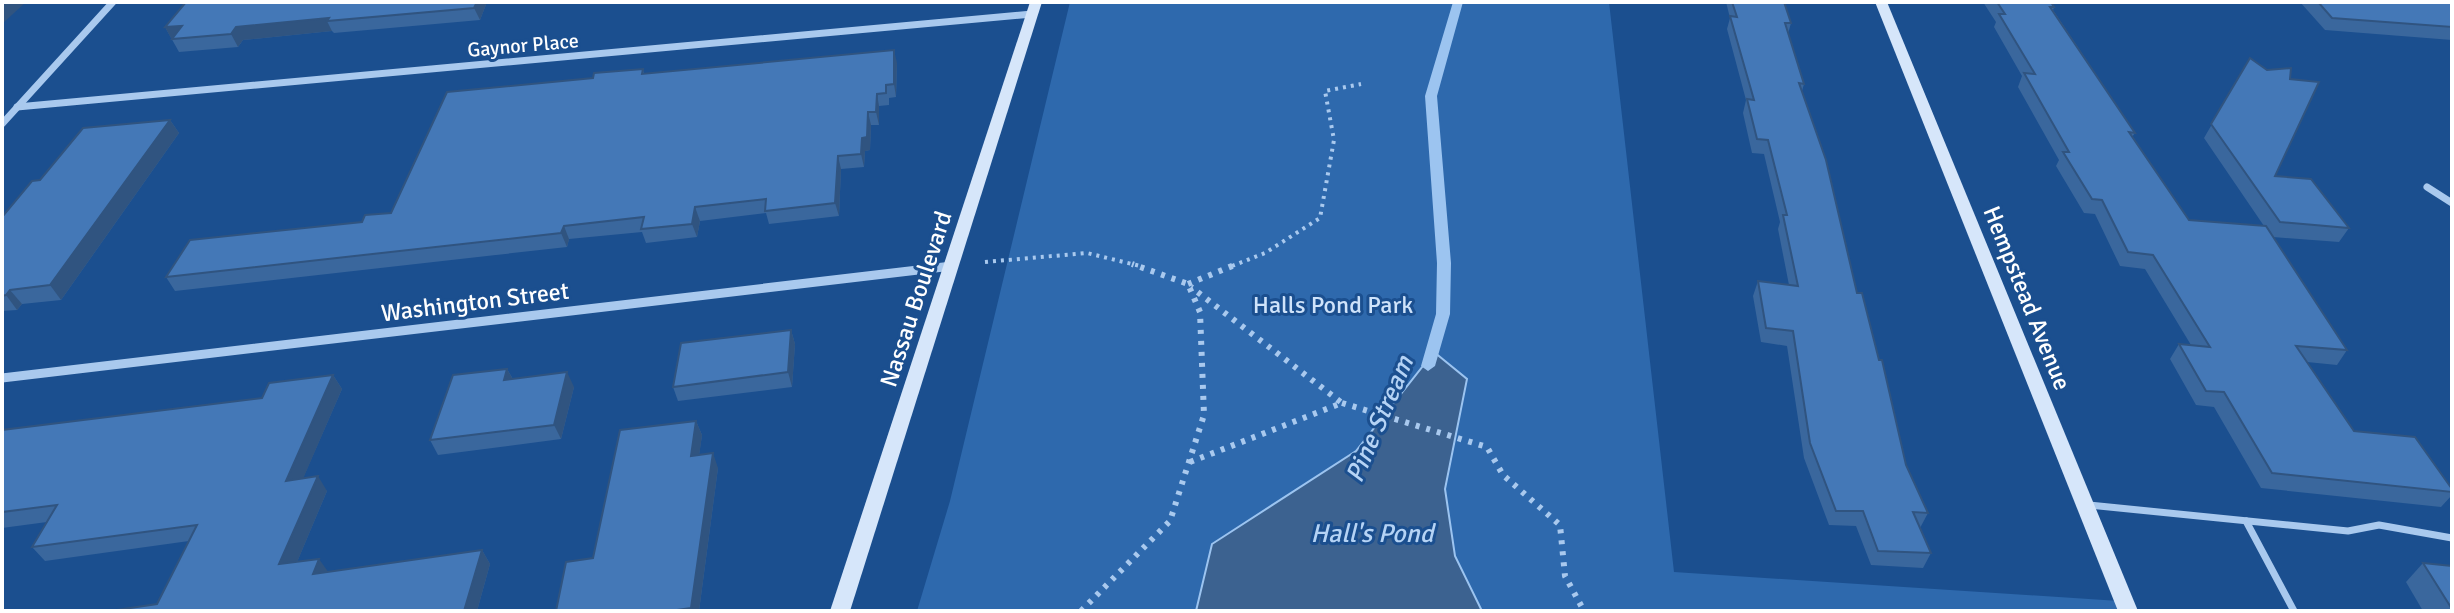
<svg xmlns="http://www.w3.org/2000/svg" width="2454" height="613" font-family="Signika,sans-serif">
  <rect width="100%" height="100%" fill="#1b4f8f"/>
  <path fill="#2e69ad" d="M1070 2H1609L1674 572 2134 602 2138 611H917L950 501Z"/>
  <path fill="#3c6290" stroke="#9cc4f0" stroke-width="2" d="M1434 352 1467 379 1445 489 1455 556 1482 611H1196L1212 544 1356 451Z"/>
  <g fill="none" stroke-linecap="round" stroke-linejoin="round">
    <path fill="#9cc4f0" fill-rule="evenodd" d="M1453 2H1463L1437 96 1451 263 1450 314 1435 366 1428 371 1421 366 1436 314 1437 263 1425 96Z"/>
    <g stroke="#a9c9ee" stroke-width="4" stroke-dasharray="3 5" stroke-linecap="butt">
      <path d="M985 262 1087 253 1140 266"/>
      <path d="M1232 266 1265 253 1320 218 1334 140 1325 91 1361 84"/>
    </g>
    <g stroke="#a9c9ee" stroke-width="6" stroke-dasharray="4 7" stroke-linecap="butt">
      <path d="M1188 284 1237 264"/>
      <path d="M1342 403 1487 447 1503 475 1560 525 1565 576 1584 611"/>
      <path d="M1190 462 1342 403 1191 287"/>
      <path d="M1081 611 1170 521 1204 415 1200 312 1188 284 1132 264"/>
    </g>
    <g stroke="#a9c9ee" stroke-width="7">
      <path d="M2089 505 2348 531 2379 525 2452 538"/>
      <path d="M2246 521 2294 611"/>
    </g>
    <g stroke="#a9c9ee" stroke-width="7">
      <path d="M17 107 1032 14"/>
      <path d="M2 124 113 2"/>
      <path d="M2427 187 2452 203"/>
    </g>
    <path stroke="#a9c9ee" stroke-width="9" d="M2 378 952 266"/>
    <g fill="#d6e6fa" fill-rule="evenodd">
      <path d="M1030 2H1042L850 611H830Z"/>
      <path d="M1875 2H1887L2138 611H2118Z"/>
    </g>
  </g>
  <g fill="#3a679d">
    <path d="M487 2 480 20 334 33 332 31 243 40 238 47 179 52 165 27Z"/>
    <path d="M1726 2H1784L1791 23 1788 34 1804 84 1802 91 1857 293 1906 465 1928 513 1920 528 1931 553 1923 568 1871 565 1856 526 1829 525 1804 458 1787 346 1761 342 1753 296 1758 281 1789 285 1778 229 1780 222 1764 154 1752 153 1743 113 1746 100 1727 29 1730 18Z"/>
    <path d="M1983 2H2051L2054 7 2053 10 2135 133 2132 137 2189 220 2264 226 2204 138 2250 58 2275 176 2349 228 2339 242 2273 237 2347 350 2337 365 2307 362 2354 431 2452 489V495L2441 507 2261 488 2214 407 2196 405 2170 359 2179 344 2191 345 2145 269 2120 266 2095 214 2084 213 2056 166 2059 160 2018 87 2022 76 1994 27 1996 22Z"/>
    <path d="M2300 2H2452V40L2325 30Z"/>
    <path d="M897 63 896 97 889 98V105L879 106V125H871L870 150 865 151 864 167 841 169 839 216 769 224 766 213 700 221 697 237 646 243 642 232 569 239 567 247 175 291 166 277 362 222 391 213 593 78 643 69 644 74Z"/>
    <path d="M170 120 179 133 61 300 22 304 17 310 2 311V217L40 180Z"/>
    <path d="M791 330 795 344 792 387 678 401 673 387Z"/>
    <path d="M507 369 513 379 574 387 561 439 438 455 430 440Z"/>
    <path d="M333 375 342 389 303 478 327 491 297 562 328 572 482 550 490 564 477 611H110L157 604 189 541 45 561 32 547 47 522 2 528V430L262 398Z"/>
    <path d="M696 421 702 435 699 455 718 468 699 611H556L593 558Z"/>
    <path d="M2423 563 2452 566V611H2423L2406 582Z"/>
  </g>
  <g fill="#305480">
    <path d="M3 2H26L2 24V3Z"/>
    <path d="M477 2H487L480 20 474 8Z"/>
    <path d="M329 18 327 21 332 31 243 40 238 47 231 34 236 27Z"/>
    <path d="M182 26 172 39V40L165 27Z"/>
    <path d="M894 50 897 63 896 97 894 84Z"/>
    <path d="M877 94 879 106V125L876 112Z"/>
    <path d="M868 112 871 125 870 150 865 151 864 167 861 154 862 138Z"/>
    <path d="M170 120 179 133 61 300 50 285Z"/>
    <path d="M838 156 841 169 839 216 835 203Z"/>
    <path d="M695 207 700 221 697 237 692 224Z"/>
    <path d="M564 226 569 239 567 247 561 233Z"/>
    <path d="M10 290 22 304 17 310 6 295Z"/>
    <path d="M791 330 795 344 792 387 788 372Z"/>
    <path d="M507 369 515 383 504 380Z"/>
    <path d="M567 372 574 387 561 439 554 425Z"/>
    <path d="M333 375 342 389 296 495 286 481Z"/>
    <path d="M696 421 702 435 697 471 691 456Z"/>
    <path d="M713 453 718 468 699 611H692L691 608Z"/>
    <path d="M318 476 327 491 290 579 279 564Z"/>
    <path d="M482 550 490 564 477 611H464Z"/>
    <path d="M319 559 329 573 313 574Z"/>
  </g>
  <g fill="#4478b7" stroke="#305480" stroke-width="2">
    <path d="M186 2H477L474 8 327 21 329 18 236 27 231 34 172 39 182 26 165 27Z"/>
    <path d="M1732 2H1784L1791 23H1785L1804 84 1799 83 1826 160 1857 293H1862L1879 360H1882L1906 465 1928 513 1913 512 1931 553 1878 551 1863 511H1836L1810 443 1793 331 1766 328 1758 281 1798 286 1783 215H1787L1768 140 1757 139 1747 99 1754 100 1730 16 1737 17Z"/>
    <path d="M1997 2H2051L2054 7H2050L2135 133 2129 132 2189 220 2266 226 2347 350 2296 346 2354 431 2415 437 2452 489V492L2272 473 2224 392 2206 391 2179 344 2210 347 2153 255 2128 252 2102 200 2092 199 2063 152H2069L2024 73 2035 74 1999 14H2005Z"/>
    <path d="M2318 2H2452V27L2332 18Z"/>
    <path d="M894 50V84L886 85V93L877 94 876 112H868L867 137 862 138 861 154 838 156 835 203 765 211 766 199 695 207 692 224 641 229 644 217 564 226 561 233 166 277 190 240 362 222 365 215 391 213 447 92 593 78 594 73 643 69 642 74Z"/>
    <path d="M2250 58 2267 70 2291 68 2290 79 2319 82 2275 176 2311 179 2349 228 2280 222 2211 124Z"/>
    <path d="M170 120 50 285 10 290 6 295 2 296V217L32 181 40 180 83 128Z"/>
    <path d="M791 330 788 372 673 387 681 343Z"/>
    <path d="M507 369 504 380 567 372 554 425 430 440 453 375Z"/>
    <path d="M333 375 286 481 318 476 279 564 319 559 313 574 482 550 464 611H110L157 604 197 525 32 547 57 505 2 512V430L262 398 269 383Z"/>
    <path d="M696 421 691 456 713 453 691 608 670 611H556L566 562 593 558 620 430Z"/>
    <path d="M2423 563 2452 566V609Z"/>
  </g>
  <g text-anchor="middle" stroke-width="6" stroke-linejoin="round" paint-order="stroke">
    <g font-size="20" fill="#fff" stroke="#1b4f8f">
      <text transform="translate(523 45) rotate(-5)" y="7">Gaynor Place</text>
    </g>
    <g font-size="24" fill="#fff" stroke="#1b4f8f">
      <text transform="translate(2027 298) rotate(68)" y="8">Hempstead Avenue</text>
      <text transform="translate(916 299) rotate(-72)" y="8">Nassau Boulevard</text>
      <text transform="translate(475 302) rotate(-7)" y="8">Washington Street</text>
    </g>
    <g font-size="24" fill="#cfe3fa" stroke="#1b4f8f">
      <text x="1333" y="313">Halls Pond Park</text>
    </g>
    <g font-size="26" font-style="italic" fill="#b5d3f5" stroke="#1b4f8f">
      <text transform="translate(1379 419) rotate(-67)" y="9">Pine Stream</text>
      <text x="1372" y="542">Hall's Pond</text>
    </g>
  </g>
  <rect width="2454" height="613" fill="none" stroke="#ffffff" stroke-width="8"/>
</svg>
